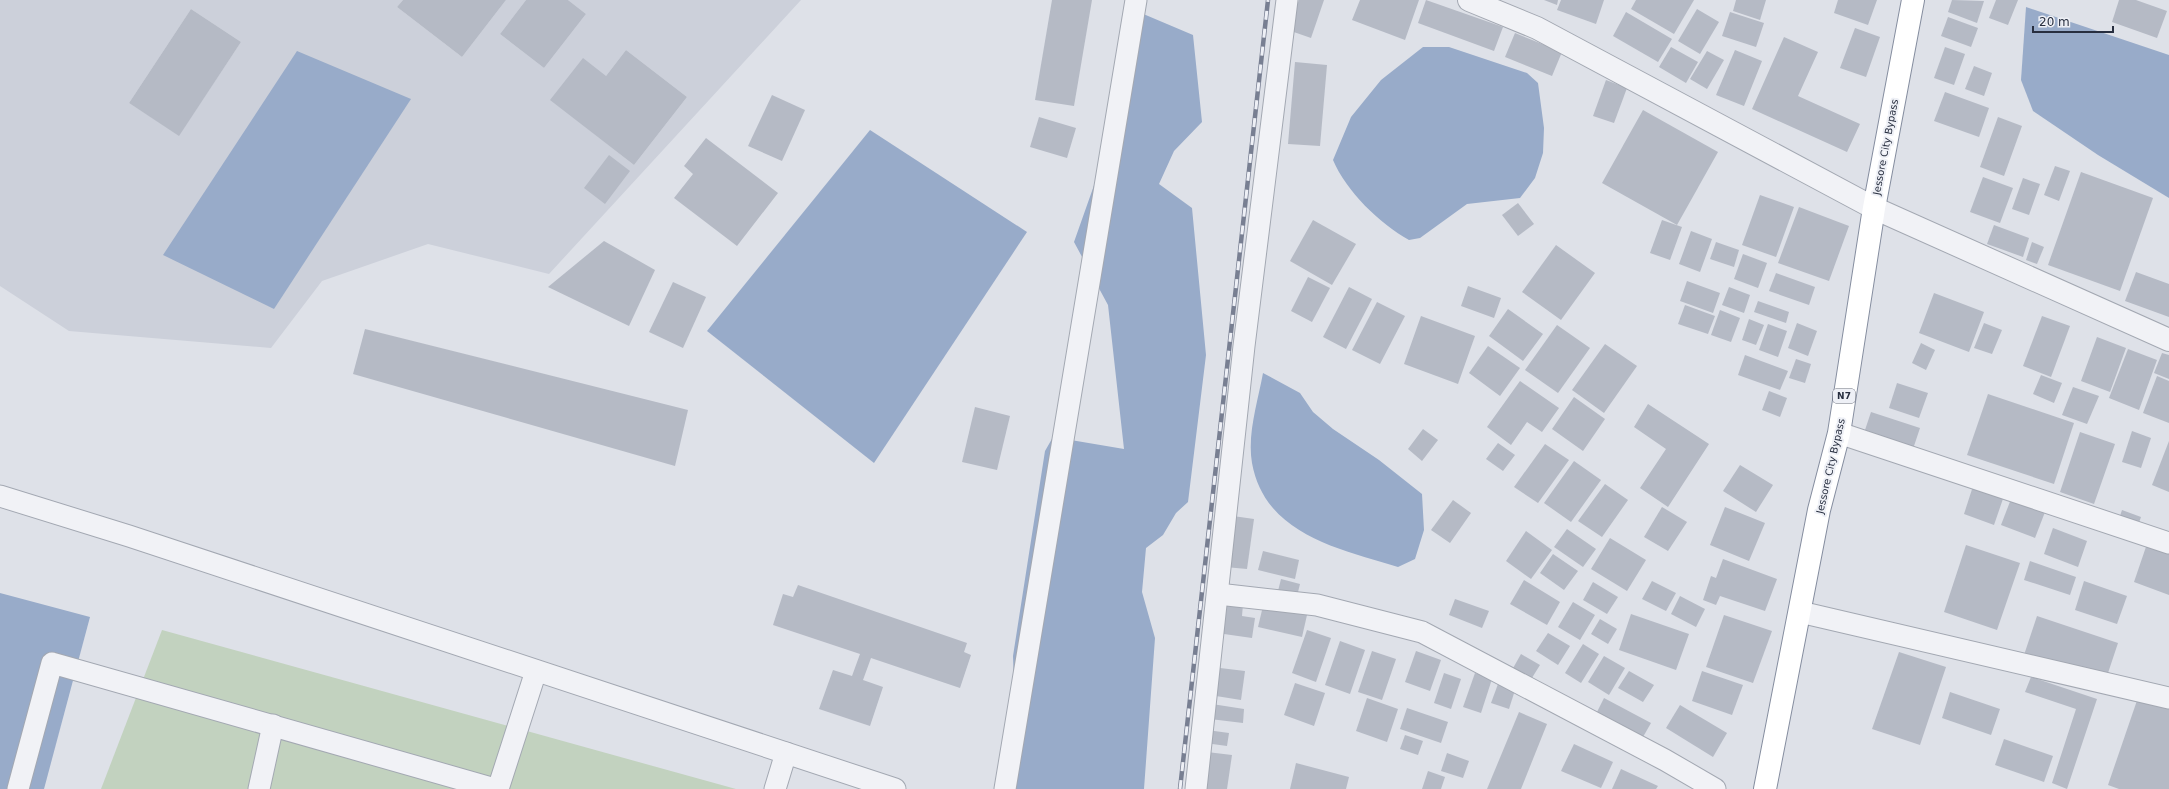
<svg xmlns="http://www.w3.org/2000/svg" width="2169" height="789" font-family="'DejaVu Sans',sans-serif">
  <rect width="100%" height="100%" fill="#dee1e8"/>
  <path fill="#ccd0da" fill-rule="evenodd" d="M0 0H403L397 7 462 57 506 0H526L500 34 544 68 586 14 568 0H801L549 274 428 244 322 281 271 348 69 331 0 286ZM191 9 241 42 179 135 129 103ZM626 50 687 97 634 165 551 100 606 76Z"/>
  <path fill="#c2d2bf" d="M162 630 736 789H101Z"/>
  <g fill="#98abc9">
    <path d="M2026 7 2169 55V198L2098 155 2033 111 2021 80Z"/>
    <path d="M1141 13 1193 35 1202 122 1174 151 1159 184 1192 208 1206 355 1188 502 1176 513 1163 535 1146 548 1142 592 1155 638 1144 789H1002L1015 716 1013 656 1045 451 1053 437 1124 449 1108 305 1074 242 1098 174Z"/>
    <path d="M1423 47H1449L1527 73 1538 83 1544 128 1543 153 1535 178 1520 198 1467 204 1420 238 1409 240C1380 224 1346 191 1333 160L1351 117 1381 80Z"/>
    <path d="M297 51 411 99 274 309 163 255Z"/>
    <path d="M870 130 1027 232 874 463 707 331Z"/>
    <path d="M1263 373 1300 393 1313 412 1333 429 1379 460 1422 494 1424 530 1415 559 1398 567C1340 549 1265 535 1252 463 1247 434 1258 401 1263 373Z"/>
    <path d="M0 593 90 617 44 789H0Z"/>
  </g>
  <g fill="#b5bac5">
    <path d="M403 0H506L462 57 397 7Z"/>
    <path d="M526 0H568L586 14 544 68 500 34Z"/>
    <path d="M1052 0H1092L1074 106 1035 100Z"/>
    <path d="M1299 0H1324L1311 38 1288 30Z"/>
    <path d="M1360 0H1419L1405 40 1352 20Z"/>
    <path d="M1426 0 1503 27 1494 51 1418 23Z"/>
    <path d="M1544 0H1558L1557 5Z"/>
    <path d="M1561 0H1604L1596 24 1557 10Z"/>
    <path d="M1636 0H1694L1674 34 1631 9Z"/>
    <path d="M1736 0H1766L1760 20 1733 11Z"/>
    <path d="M1838 0H1877L1868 25 1834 13Z"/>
    <path d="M1952 0 1984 1 1977 23 1948 12Z"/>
    <path d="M1996 0H2018L2008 25 1989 18Z"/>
    <path d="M2119 0H2136L2167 11 2157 38 2112 22Z"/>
    <path d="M191 9 241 42 179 136 129 103Z"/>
    <path d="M1697 9 1719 22 1700 54 1678 41Z"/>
    <path d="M1626 12 1672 39 1658 62 1613 36Z"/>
    <path d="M1730 12 1764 23 1756 47 1722 36Z"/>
    <path d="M1948 17 1978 28 1971 47 1941 36Z"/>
    <path d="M1855 28 1880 37 1866 77 1840 68Z"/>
    <path d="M1515 33 1562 52 1552 76 1505 57Z"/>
    <path d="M1784 37 1818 52 1798 96 1860 124 1847 152 1752 109Z"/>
    <path d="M1671 47 1698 62 1686 83 1659 67Z"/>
    <path d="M1945 47 1965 54 1954 85 1934 78Z"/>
    <path d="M626 50 687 97 634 165 550 100 583 58 606 76Z"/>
    <path d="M1735 50 1762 61 1744 106 1716 95Z"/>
    <path d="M1707 51 1724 60 1707 89 1690 79Z"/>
    <path d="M1295 62 1327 65 1320 146 1288 144Z"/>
    <path d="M1974 66 1992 73 1984 96 1965 89Z"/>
    <path d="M1606 80 1627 88 1614 123 1593 116Z"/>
    <path d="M1945 92 1989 108 1979 137 1934 121Z"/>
    <path d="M772 95 805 110 782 161 748 146Z"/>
    <path d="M1643 110 1718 152 1677 225 1602 183Z"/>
    <path d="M1039 117 1076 128 1067 158 1030 147Z"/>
    <path d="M1998 117 2022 126 2004 176 1980 167Z"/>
    <path d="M706 138 778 193 737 246 674 198 693 174 684 166Z"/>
    <path d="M609 155 630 171 605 204 584 188Z"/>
    <path d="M2055 166 2070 171 2059 201 2044 195Z"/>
    <path d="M2081 172 2153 198 2120 291 2048 265Z"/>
    <path d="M1983 177 2013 188 2000 223 1970 212Z"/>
    <path d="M2023 178 2040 184 2029 215 2012 209Z"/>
    <path d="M1760 195 1794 207 1776 257 1742 245Z"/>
    <path d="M1518 203 1534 224 1518 236 1502 215Z"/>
    <path d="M1799 207 1849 226 1829 281 1778 263Z"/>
    <path d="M1313 220 1356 244 1332 285 1290 261Z"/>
    <path d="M1662 220 1682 227 1670 260 1650 253Z"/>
    <path d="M1994 225 2029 238 2023 257 1987 244Z"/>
    <path d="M1691 231 1712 239 1700 272 1679 264Z"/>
    <path d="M604 241 655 270 629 326 548 287Z"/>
    <path d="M1716 242 1739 250 1734 267 1710 259Z"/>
    <path d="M2032 242 2044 247 2037 264 2026 260Z"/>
    <path d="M1556 245 1595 273 1561 320 1522 292Z"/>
    <path d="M1743 254 1767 263 1758 288 1734 279Z"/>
    <path d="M2136 272 2169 284V317L2125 301Z"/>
    <path d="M1776 273 1815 287 1809 305 1769 291Z"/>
    <path d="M1308 277 1330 288 1312 322 1291 311Z"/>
    <path d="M1687 281 1720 293 1713 313 1680 301Z"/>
    <path d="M673 282 706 297 683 348 649 332Z"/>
    <path d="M1468 286 1501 298 1494 318 1461 306Z"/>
    <path d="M1349 287 1372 299 1346 349 1323 337Z"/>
    <path d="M1729 287 1750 295 1744 313 1722 305Z"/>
    <path d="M1934 293 1984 312 1969 352 1919 333Z"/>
    <path d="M1758 301 1789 312 1786 323 1754 312Z"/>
    <path d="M1377 302 1405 316 1380 364 1352 350Z"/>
    <path d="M1685 305 1715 316 1708 334 1678 324Z"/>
    <path d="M1508 309 1543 334 1523 361 1489 336Z"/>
    <path d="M1720 310 1740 318 1731 342 1711 335Z"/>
    <path d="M1421 316 1475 336 1458 384 1404 364Z"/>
    <path d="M2042 316 2070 326 2051 377 2023 366Z"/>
    <path d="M1749 319 1764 325 1756 345 1742 340Z"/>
    <path d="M1797 323 1817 331 1808 356 1788 348Z"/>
    <path d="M1984 323 2002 330 1992 354 1974 348Z"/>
    <path d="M1768 324 1787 331 1778 357 1759 350Z"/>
    <path d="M1557 325 1590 348 1558 393 1525 370Z"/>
    <path d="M365 329 688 410 675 466 353 374Z"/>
    <path d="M2097 337 2126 348 2110 392 2081 381Z"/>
    <path d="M1921 343 1935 350 1926 370 1912 363Z"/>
    <path d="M1605 344 1637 366 1604 413 1572 390Z"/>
    <path d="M1488 346 1520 368 1500 396 1469 373Z"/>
    <path d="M2128 349 2157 360 2139 410 2109 398Z"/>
    <path d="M2162 353 2169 355V379L2154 373Z"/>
    <path d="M1745 355 1788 371 1780 390 1738 375Z"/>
    <path d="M1796 359 1811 364 1805 383 1789 378Z"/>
    <path d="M2041 375 2062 383 2054 403 2033 394Z"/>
    <path d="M2157 376 2169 381V423L2143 413Z"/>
    <path d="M1520 381 1559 408 1542 432 1527 422 1511 445 1487 427Z"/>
    <path d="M1897 383 1928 393 1919 418 1889 408Z"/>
    <path d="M2073 387 2099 396 2087 424 2062 415Z"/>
    <path d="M1769 391 1787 398 1780 417 1762 410Z"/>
    <path d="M1988 394 2074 423 2054 484 1967 455Z"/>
    <path d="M1574 397 1605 419 1583 451 1552 429Z"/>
    <path d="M1648 404 1709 444 1668 507 1640 488 1666 449 1634 427Z"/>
    <path d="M975 407 1010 416 997 470 962 462Z"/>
    <path d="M1871 412 1920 428 1912 452 1863 436Z"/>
    <path d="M1423 429 1438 440 1422 461 1408 449Z"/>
    <path d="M2132 431 2151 438 2141 468 2122 462Z"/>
    <path d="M2080 432 2115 444 2094 504 2060 492Z"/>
    <path d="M2169 441V492L2152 485Z"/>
    <path d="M1498 443 1515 455 1503 471 1486 459Z"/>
    <path d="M1545 444 1569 460 1538 503 1514 487Z"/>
    <path d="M1574 461 1601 480 1571 522 1544 503Z"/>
    <path d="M1740 465 1773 485 1756 512 1723 491Z"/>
    <path d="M1975 480 2006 490 1994 525 1964 514Z"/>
    <path d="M1605 484 1628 500 1602 537 1578 521Z"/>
    <path d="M2011 499 2045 512 2035 538 2001 525Z"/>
    <path d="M1453 500 1471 513 1450 543 1431 530Z"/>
    <path d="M1662 507 1687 522 1668 551 1644 537Z"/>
    <path d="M1725 507 1765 523 1749 561 1710 545Z"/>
    <path d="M2122 510 2141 517 2136 531 2117 525Z"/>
    <path d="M1233 516 1254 519 1247 569 1225 567Z"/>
    <path d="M2053 528 2087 541 2078 567 2044 554Z"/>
    <path d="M1567 529 1596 549 1583 567 1554 547Z"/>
    <path d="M1526 531 1552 550 1531 579 1506 561Z"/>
    <path d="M2150 535 2169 541V595L2134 582Z"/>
    <path d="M1610 538 1646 560 1627 591 1591 569Z"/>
    <path d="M1966 545 2020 563 1997 630 1944 612Z"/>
    <path d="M1263 551 1299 560 1295 579 1258 570Z"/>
    <path d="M1553 554 1578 571 1564 590 1540 573Z"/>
    <path d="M1723 559 1777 579 1765 611 1720 596 1716 605 1703 600 1711 576 1716 578Z"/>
    <path d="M2030 561 2076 577 2070 595 2024 580Z"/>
    <path d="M1281 579 1300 584 1296 600 1277 595Z"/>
    <path d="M1524 580 1560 602 1547 625 1510 604Z"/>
    <path d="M1652 581 1676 593 1666 611 1642 599Z"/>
    <path d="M2084 581 2127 596 2117 624 2075 610Z"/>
    <path d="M1593 582 1618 597 1607 614 1583 600Z"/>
    <path d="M798 585 967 643 964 652 971 655 960 688 871 658 863 680 883 687 870 726 819 709 833 670 852 676 860 654 773 625 783 594 793 597Z"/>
    <path d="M1680 596 1705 609 1696 627 1671 614Z"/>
    <path d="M1455 599 1489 611 1482 628 1449 615Z"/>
    <path d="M1221 601 1243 604 1242 616 1255 618 1252 638 1217 633Z"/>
    <path d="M1573 602 1595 615 1580 640 1558 627Z"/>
    <path d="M1263 606 1307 615 1302 637 1258 627Z"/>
    <path d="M1631 614 1689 634 1676 670 1619 650Z"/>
    <path d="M1724 615 1772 631 1753 683 1706 667Z"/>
    <path d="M2037 616 2118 643 2102 691 2021 664Z"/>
    <path d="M1600 619 1617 629 1608 644 1591 634Z"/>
    <path d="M1307 630 1331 638 1316 682 1292 673Z"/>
    <path d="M1548 633 1570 646 1558 665 1536 651Z"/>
    <path d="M1340 641 1365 650 1350 694 1325 685Z"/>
    <path d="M1583 644 1599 654 1581 683 1565 673Z"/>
    <path d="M1372 651 1396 659 1382 700 1358 692Z"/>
    <path d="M1416 651 1441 660 1430 691 1405 682Z"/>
    <path d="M1899 652 1946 667 1920 745 1872 729Z"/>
    <path d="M1521 654 1540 665 1530 681 1512 670Z"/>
    <path d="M1604 656 1625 668 1609 695 1588 682Z"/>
    <path d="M1220 668 1245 671 1241 700 1216 696Z"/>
    <path d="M1629 671 1654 685 1643 702 1618 688Z"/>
    <path d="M1702 671 1743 685 1732 715 1692 701Z"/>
    <path d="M1444 673 1461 679 1451 709 1434 703Z"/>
    <path d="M1475 673 1492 679 1481 713 1463 707Z"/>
    <path d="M2031 677 2097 699 2067 789 2052 783 2076 709 2025 692Z"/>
    <path d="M1295 683 1325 693 1314 726 1284 715Z"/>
    <path d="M2143 683 2169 691V789H2119L2108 785Z"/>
    <path d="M1498 684 1515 690 1509 709 1491 703Z"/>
    <path d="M1950 692 2000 709 1991 735 1942 718Z"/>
    <path d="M1367 698 1398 709 1387 742 1356 731Z"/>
    <path d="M1604 698 1651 723 1643 737 1597 712Z"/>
    <path d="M1212 704 1244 709 1243 723 1210 719Z"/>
    <path d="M1680 705 1727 733 1713 757 1666 728Z"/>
    <path d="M1407 708 1448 722 1441 743 1400 729Z"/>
    <path d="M1519 712 1547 724 1521 789H1487Z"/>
    <path d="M1207 730 1229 733 1227 746 1205 743Z"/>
    <path d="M1405 735 1423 741 1418 755 1400 749Z"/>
    <path d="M2004 739 2053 756 2044 782 1995 765Z"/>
    <path d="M1574 744 1613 762 1601 788 1561 771Z"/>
    <path d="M1207 752 1232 755 1227 789H1202Z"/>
    <path d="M1447 753 1469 761 1463 778 1441 771Z"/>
    <path d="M1296 763 1349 777 1346 789H1290Z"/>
    <path d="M1621 769 1658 786 1656 789H1612Z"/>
    <path d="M1428 771 1445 777 1441 789H1422Z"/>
  </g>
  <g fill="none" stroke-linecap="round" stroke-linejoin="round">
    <defs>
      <g id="minor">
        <path d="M1839 433 2169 543"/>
        <path d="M0 496 129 536 895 789"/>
        <path d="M1218 594 1317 605 1422 632 1665 760 1715 789"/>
        <path d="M1800 612 2169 698"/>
        <path d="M18 789 52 663 495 789"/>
        <path d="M259 789 273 725"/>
        <path d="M498 789 536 671"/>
        <path d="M775 789 786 753"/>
        <path d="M1005 789 1136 0"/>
        <path d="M1196 789 1244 346 1287 0"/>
      </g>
      <path id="tertiary" d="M1469 0 1537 28 1874 208 2169 340"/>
      <path id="trunk" d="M1765 789 1819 510 1839 433 1874 208 1913 0"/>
    </defs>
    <use href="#minor" stroke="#a3a8b2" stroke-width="23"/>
    <use href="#tertiary" stroke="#a3a8b2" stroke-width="24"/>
    <use href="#trunk" stroke="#858d9f" stroke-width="24"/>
    <use href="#minor" stroke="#f1f2f6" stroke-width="21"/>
    <use href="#tertiary" stroke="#f1f2f6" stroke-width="22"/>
    <use href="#trunk" stroke="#fff" stroke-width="22"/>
    <defs>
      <path id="rail" d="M1180 789 1268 0"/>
    </defs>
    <use href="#rail" stroke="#787f92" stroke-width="4.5"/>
    <use href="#rail" stroke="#eef0f6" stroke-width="3" stroke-dasharray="9" stroke-linecap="butt"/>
  </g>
  <g text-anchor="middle" stroke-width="4" stroke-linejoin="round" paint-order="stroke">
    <rect fill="#eef0f6" stroke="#636876" stroke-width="1" x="1833" y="389" width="22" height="14" rx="3"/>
    <g font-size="9" font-weight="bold" fill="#272e3f">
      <text x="1844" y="399">N7</text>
    </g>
    <g font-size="10" fill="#272e3f" stroke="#eef0f6">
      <text transform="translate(1885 147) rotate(-79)" y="4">Jessore City Bypass</text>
      <text transform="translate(1830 466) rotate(-77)" y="4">Jessore City Bypass</text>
    </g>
  </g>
  <path d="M2033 26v6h80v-6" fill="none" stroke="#272e3f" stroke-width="2"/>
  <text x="2039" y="26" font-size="12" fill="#272e3f" stroke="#eef0f6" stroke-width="3" paint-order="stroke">20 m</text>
</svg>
